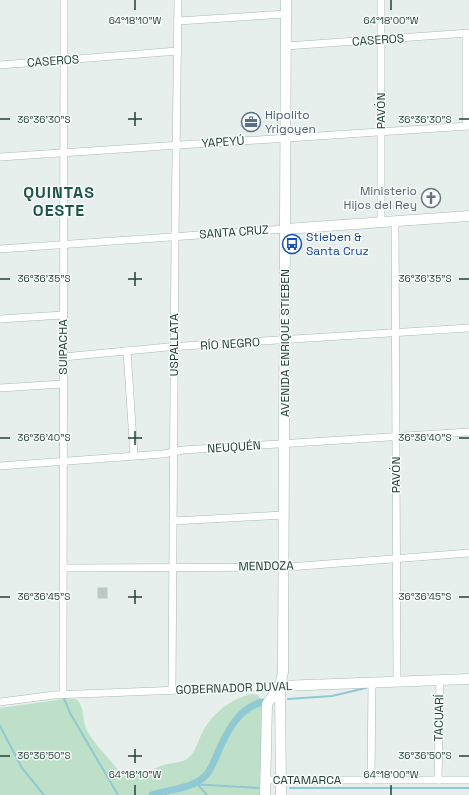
<svg xmlns="http://www.w3.org/2000/svg" width="469" height="795" font-family="'Space Grotesk',sans-serif">
  <rect width="100%" height="100%" fill="#e6efeb"/>
  <path fill="#bfe0c8" d="M252 694 258 695 262 702 260 795H0V708L64 699H76C85 706 82 719 86 728 91 741 110 759 119 771 134 783 149 769 164 765 172 762 181 764 188 758 195 753 198 742 201 735 211 714 230 699 252 694Z"/>
  <g fill="none" stroke-linecap="round" stroke-linejoin="round">
    <g stroke="#8ec9d4" stroke-width="2">
      <path d="M63 696 70 713 118 795"/>
      <path d="M288 699 332 696 366 688"/>
      <path d="M0 726 22 768 44 795"/>
      <path d="M190 784 259 788"/>
      <path d="M198 785 207 795"/>
      <path d="M290 788H469"/>
    </g>
    <path stroke="#8ec9d4" stroke-width="7" d="M152 795C167 790 193 788 204 777 210 772 212 765 215 759 225 736 236 709 262 702"/>
  </g>
  <rect fill="#bbcac4" stroke="#b8c9c2" x="98" y="588" width="9" height="10"/>
  <g fill="none" stroke-linecap="round" stroke-linejoin="round">
    <defs>
      <g id="minor">
        <path d="M178 21 286 14"/>
        <path d="M466 34V126"/>
        <path d="M286 46 469 33"/>
        <path d="M0 65 178 51"/>
        <path d="M0 157 469 126"/>
        <path d="M395 221 397 681"/>
        <path d="M381 222V0"/>
        <path d="M0 249 285 229"/>
        <path d="M0 319 63 315"/>
        <path d="M127 351 134 456"/>
        <path d="M63 357 168 347 469 328"/>
        <path d="M0 388 63 384"/>
        <path d="M0 466 163 454 183 450 469 432"/>
        <path d="M173 521 284 515"/>
        <path d="M63 568 289 567 469 553"/>
        <path d="M172 690 175 237 178 0"/>
        <path d="M63 694 64 0"/>
        <path d="M0 702 54 695 280 686"/>
        <path d="M265 780H469"/>
        <path d="M371 780 372 682"/>
        <path d="M438 780 440 680"/>
      </g>
      <g id="secondary">
        <path d="M285 229 469 216"/>
        <path d="M280 686 469 679"/>
        <path d="M280 686 281 795"/>
        <path d="M265 795 267 704 280 686 283 672 286 0"/>
      </g>
    </defs>
    <use href="#minor" stroke="#a8b8b2" stroke-width="8"/>
    <use href="#secondary" stroke="#a4bbb3" stroke-width="11"/>
    <use href="#minor" stroke="#fff" stroke-width="7"/>
    <use href="#secondary" stroke="#fff" stroke-width="10"/>
  </g>
  <path fill="none" stroke="#24423a" stroke-width="1.5" d="M135 0V10M391 0V10M135 112V126M0 119H10M128 119H142M459 119H469M135 272V286M0 279H10M128 279H142M459 279H469M135 431V445M0 438H10M128 438H142M459 438H469M135 590V604M0 597H10M128 597H142M459 597H469M135 749V763M0 756H10M128 756H142M459 756H469M135 785V795M391 785V795"/>
  <defs>
    <symbol id="office-ring" viewBox="-11 -11 22 22"><circle r="9.5" fill="#f7fbf9" stroke="#5c6f8a" stroke-width="1.5"/><path d="M-6-3h4V-5.5h4V-3h4V5H-6ZM-1-4.5V-3h2v-1.5ZM-6 0V1H6V0Z" fill="#5c6f8a"/></symbol>
    <symbol id="church-ring" viewBox="-11 -11 22 22"><circle r="9.5" fill="#f7fbf9" stroke="#6b7280" stroke-width="1.5"/><path d="M-1.2-6h2.4v3.5h3.3v2.4h-3.3V6h-2.4V-.1h-3.3v-2.4h3.3Z" fill="#6b7280"/></symbol>
    <symbol id="bus-ring" viewBox="-11 -11 22 22"><circle r="9.5" fill="#f7fbf9" stroke="#1a4fb4" stroke-width="1.5"/><path d="M-5-6H5V4H4V6H2V4H-2V6H-4V4H-5ZM-3.5-4V0h7V-4ZM-3.5 1.2v1.5H-2V1.2ZM2 1.2v1.5H3.5V1.2Z" fill="#1a4fb4"/></symbol>
  </defs>
  <g fill-rule="evenodd">
    <use href="#office-ring" x="240" y="111" width="22" height="22"/>
    <use href="#church-ring" x="420" y="187" width="22" height="22"/>
    <use href="#bus-ring" x="281" y="233" width="22" height="22"/>
  </g>
  <g text-anchor="middle" stroke-width="3" stroke-linejoin="round" paint-order="stroke">
    <g font-size="12" fill="#24423a" stroke="#f7fbf9">
      <text transform="translate(378 40) rotate(-4)" y="4">CASEROS</text>
      <text transform="translate(53 61) rotate(-4)" y="4">CASEROS</text>
      <text transform="translate(381 111) rotate(-90)" y="4">PAVÓN</text>
      <text transform="translate(223 142) rotate(-4)" y="4">YAPEYÚ</text>
      <text transform="translate(234 232) rotate(-4)" y="4">SANTA CRUZ</text>
      <text transform="translate(285 343) rotate(-90)" y="4">AVENIDA ENRIQUE STIEBEN</text>
      <text transform="translate(230 344) rotate(-4)" y="4">RÍO NEGRO</text>
      <text transform="translate(174 345) rotate(-90)" y="4">USPALLATA</text>
      <text transform="translate(63 347) rotate(-90)" y="4">SUIPACHA</text>
      <text transform="translate(234 447) rotate(-4)" y="4">NEUQUÉN</text>
      <text transform="translate(396 475) rotate(-90)" y="4">PAVÓN</text>
      <text transform="translate(266 566) rotate(-1)" y="4">MENDOZA</text>
      <text transform="translate(234 688) rotate(-2)" y="4">GOBERNADOR DUVAL</text>
      <text transform="translate(439 718) rotate(-89)" y="4">TACUARÍ</text>
      <text x="307" y="784">CATAMARCA</text>
    </g>
    <g font-size="12" fill="#4e5e75" stroke="#f7fbf9" text-anchor="start">
      <text x="265" y="119">Hipolito<tspan x="265" dy="14">Yrigoyen</tspan></text>
    </g>
    <g font-size="12" fill="#5b616d" stroke="#f7fbf9" text-anchor="end">
      <text x="417" y="195">Ministerio<tspan x="417" dy="14">Hijos del Rey</tspan></text>
    </g>
    <g font-size="12" fill="#164399" stroke="#f7fbf9" text-anchor="start">
      <text x="306" y="241">Stieben &amp;<tspan x="306" dy="14">Santa Cruz</tspan></text>
    </g>
    <g font-size="16" font-weight="bold" letter-spacing="1" fill="#1f5548" stroke="#f7fbf9">
      <text x="59" y="198">QUINTAS<tspan x="59" dy="18">OESTE</tspan></text>
    </g>
  </g>
  <g font-size="10" text-anchor="middle" fill="#24423a" stroke="#f7fbf9" stroke-width="3" stroke-linejoin="round" paint-order="stroke">
    <text x="135" y="24">64°18'10"W</text>
    <text x="391" y="24">64°18'00"W</text>
    <text x="44" y="123">36°36'30"S</text>
    <text x="425" y="123">36°36'30"S</text>
    <text x="44" y="282">36°36'35"S</text>
    <text x="425" y="282">36°36'35"S</text>
    <text x="44" y="441">36°36'40"S</text>
    <text x="425" y="441">36°36'40"S</text>
    <text x="44" y="600">36°36'45"S</text>
    <text x="425" y="600">36°36'45"S</text>
    <text x="44" y="759">36°36'50"S</text>
    <text x="425" y="759">36°36'50"S</text>
    <text x="135" y="778">64°18'10"W</text>
    <text x="391" y="778">64°18'00"W</text>
  </g>
</svg>
